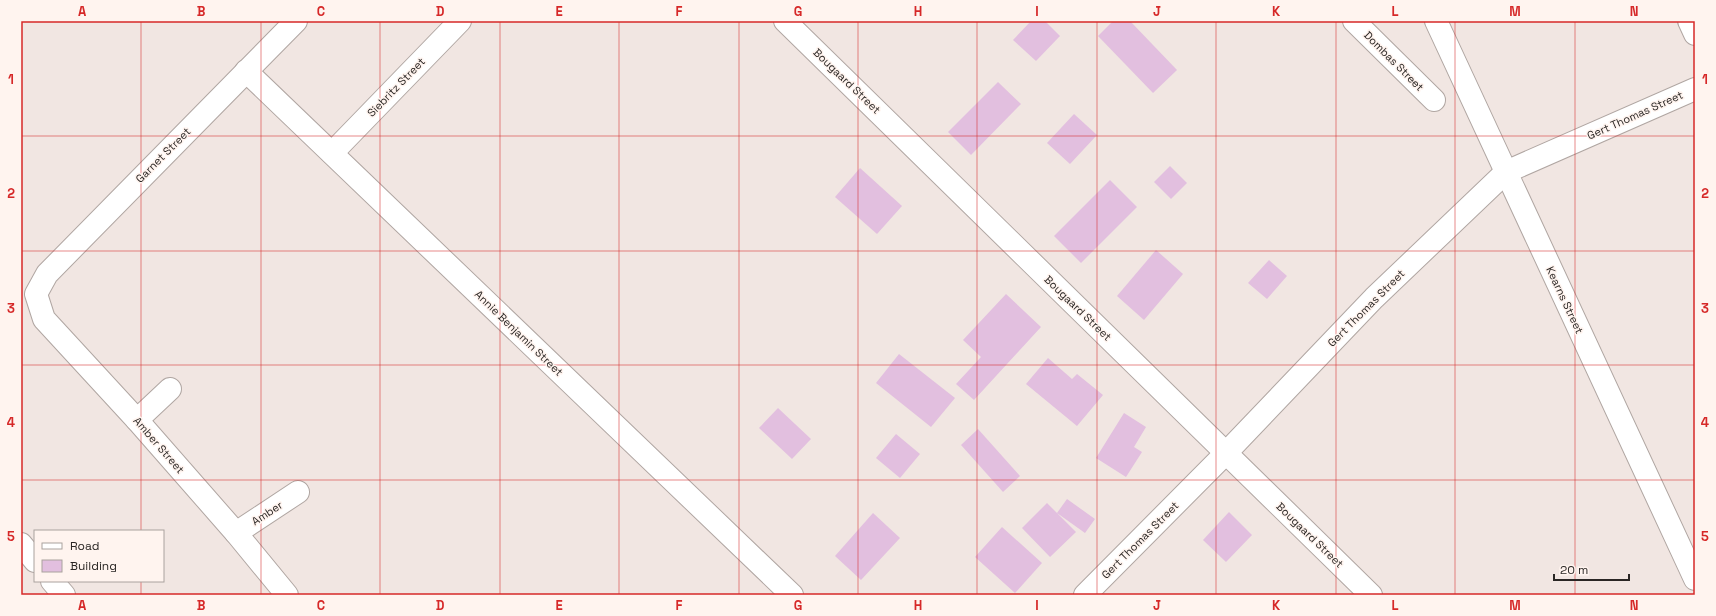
<svg xmlns="http://www.w3.org/2000/svg" width="1716" height="616" font-family="'Space Grotesk',sans-serif">
  <rect width="100%" height="100%" fill="#f1e6e2"/>
  <g fill="#e2bfdf">
    <path d="M1031 21H1045L1060 36 1036 61 1013 40Z"/>
    <path d="M1113 21H1130L1177 70 1153 93 1098 36Z"/>
    <path d="M998 82 1021 104 971 155 948 132Z"/>
    <path d="M1074 114 1097 135 1070 164 1047 143Z"/>
    <path d="M1170 166 1187 183 1171 199 1154 182Z"/>
    <path d="M860 168 902 206 877 234 835 197Z"/>
    <path d="M1110 180 1137 207 1081 263 1054 236Z"/>
    <path d="M1156 250 1183 274 1144 320 1117 296Z"/>
    <path d="M1269 260 1287 276 1267 299 1248 283Z"/>
    <path d="M1006 294 1041 327 974 400 956 384 981 357 963 340Z"/>
    <path d="M899 354 955 398 931 427 876 383Z"/>
    <path d="M1048 358 1072 379 1077 374 1103 395 1077 426 1026 384Z"/>
    <path d="M778 408 811 439 792 459 759 428Z"/>
    <path d="M1124 413 1146 427 1134 447 1142 452 1126 477 1096 458Z"/>
    <path d="M978 429 1020 476 1003 492 961 445Z"/>
    <path d="M896 434 920 454 900 478 876 458Z"/>
    <path d="M1067 499 1095 519 1085 533 1057 513 1076 532 1050 557 1022 528 1047 503 1057 513Z"/>
    <path d="M1229 512 1252 535 1226 562 1203 540Z"/>
    <path d="M873 513 900 538 861 580 835 556Z"/>
    <path d="M1002 527 1042 563 1015 593 975 557Z"/>
  </g>
  <g fill="none" stroke-linecap="round" stroke-linejoin="round">
    <defs>
      <g id="street">
        <path d="M785 21 1371 595"/>
        <path d="M1354 21 1434 100"/>
        <path d="M1436 21 1695 579"/>
        <path d="M1689 21 1695 34"/>
        <path d="M246 71 792 595"/>
        <path d="M332 153 460 21"/>
        <path d="M137 420 170 389"/>
        <path d="M236 533 298 492"/>
        <path d="M287 595 236 533 137 420 44 319 36 294 47 274 296 21"/>
        <path d="M1085 595 1226 453 1374 298 1506 172 1695 89"/>
      </g>
      <g id="secondary">
        <path d="M21 544 35 561"/>
        <path d="M52 581 64 595"/>
      </g>
    </defs>
    <use href="#street" stroke="#b0a6a2" stroke-width="24"/>
    <use href="#secondary" stroke="#b0a6a2" stroke-width="24"/>
    <use href="#street" stroke="#fff" stroke-width="22"/>
    <use href="#secondary" stroke="#fff" stroke-width="22"/>
  </g>
  <path fill="none" stroke="#d62828" stroke-width="1" stroke-opacity="0.55" d="M141 21V531M261 21V595M380 21V595M500 21V595M619 21V595M739 21V595M858 21V595M977 21V595M1097 21V595M1216 21V595M1336 21V595M1455 21V595M1575 21V595M21 136H1695M21 251H1695M21 365H1695M21 480H1695M141 581V595"/>
  <g text-anchor="middle" stroke-width="3" stroke-linejoin="round" paint-order="stroke">
    <g font-size="11" fill="#2a2624" stroke="#fff4ef">
      <text transform="translate(1394 61) rotate(45)" y="4">Dombas Street</text>
      <text transform="translate(847 81) rotate(44)" y="4">Bougaard Street</text>
      <text transform="translate(396 87) rotate(-46)" y="4">Siebritz Street</text>
      <text transform="translate(1635 115) rotate(-24)" y="4">Gert Thomas Street</text>
      <text transform="translate(163 155) rotate(-45)" y="4">Garnet Street</text>
      <text transform="translate(1565 300) rotate(65)" y="4">Kearns Street</text>
      <text transform="translate(1078 308) rotate(44)" y="4">Bougaard Street</text>
      <text transform="translate(1366 308) rotate(-45)" y="4">Gert Thomas Street</text>
      <text transform="translate(519 333) rotate(44)" y="4">Annie Benjamin Street</text>
      <text transform="translate(159 445) rotate(49)" y="4">Amber Street</text>
      <text transform="translate(267 513) rotate(-33)" y="4">Amber</text>
      <text transform="translate(1310 535) rotate(44)" y="4">Bougaard Street</text>
      <text transform="translate(1140 540) rotate(-45)" y="4">Gert Thomas Street</text>
    </g>
  </g>
  <rect width="1716" height="616" fill="none" stroke="#fff4ef" stroke-width="44"/>
  <rect x="34" y="530" width="130" height="52" fill="#fff4ef" stroke="#aaa29e"/>
  <rect x="42" y="543" width="20" height="6" fill="#ffffff" stroke="#aaa29e"/>
  <text x="70" y="550" font-size="12" fill="#2a2624">Road</text>
  <rect x="42" y="560" width="20" height="12" fill="#e2bfdf" stroke="#aaa29e"/>
  <text x="70" y="570" font-size="12" fill="#2a2624">Building</text>
  <path d="M1554 574v6h75v-6" fill="none" stroke="#2a2624" stroke-width="2"/>
  <text x="1560" y="574" font-size="12" fill="#2a2624" stroke="#fff4ef" stroke-width="3" paint-order="stroke">20 m</text>
  <rect x="22" y="22" width="1672" height="572" fill="none" stroke="#d62828" stroke-width="1.5"/>
  <g font-size="13" text-anchor="middle" font-weight="bold" fill="#d62828">
    <text x="82" y="16">A</text>
    <text x="201" y="16">B</text>
    <text x="321" y="16">C</text>
    <text x="440" y="16">D</text>
    <text x="559" y="16">E</text>
    <text x="679" y="16">F</text>
    <text x="798" y="16">G</text>
    <text x="918" y="16">H</text>
    <text x="1037" y="16">I</text>
    <text x="1157" y="16">J</text>
    <text x="1276" y="16">K</text>
    <text x="1395" y="16">L</text>
    <text x="1515" y="16">M</text>
    <text x="1634" y="16">N</text>
    <text x="11" y="84">1</text>
    <text x="1705" y="84">1</text>
    <text x="11" y="198">2</text>
    <text x="1705" y="198">2</text>
    <text x="11" y="313">3</text>
    <text x="1705" y="313">3</text>
    <text x="11" y="427">4</text>
    <text x="1705" y="427">4</text>
    <text x="11" y="541">5</text>
    <text x="1705" y="541">5</text>
    <text x="82" y="610">A</text>
    <text x="201" y="610">B</text>
    <text x="321" y="610">C</text>
    <text x="440" y="610">D</text>
    <text x="559" y="610">E</text>
    <text x="679" y="610">F</text>
    <text x="798" y="610">G</text>
    <text x="918" y="610">H</text>
    <text x="1037" y="610">I</text>
    <text x="1157" y="610">J</text>
    <text x="1276" y="610">K</text>
    <text x="1395" y="610">L</text>
    <text x="1515" y="610">M</text>
    <text x="1634" y="610">N</text>
  </g>
</svg>
